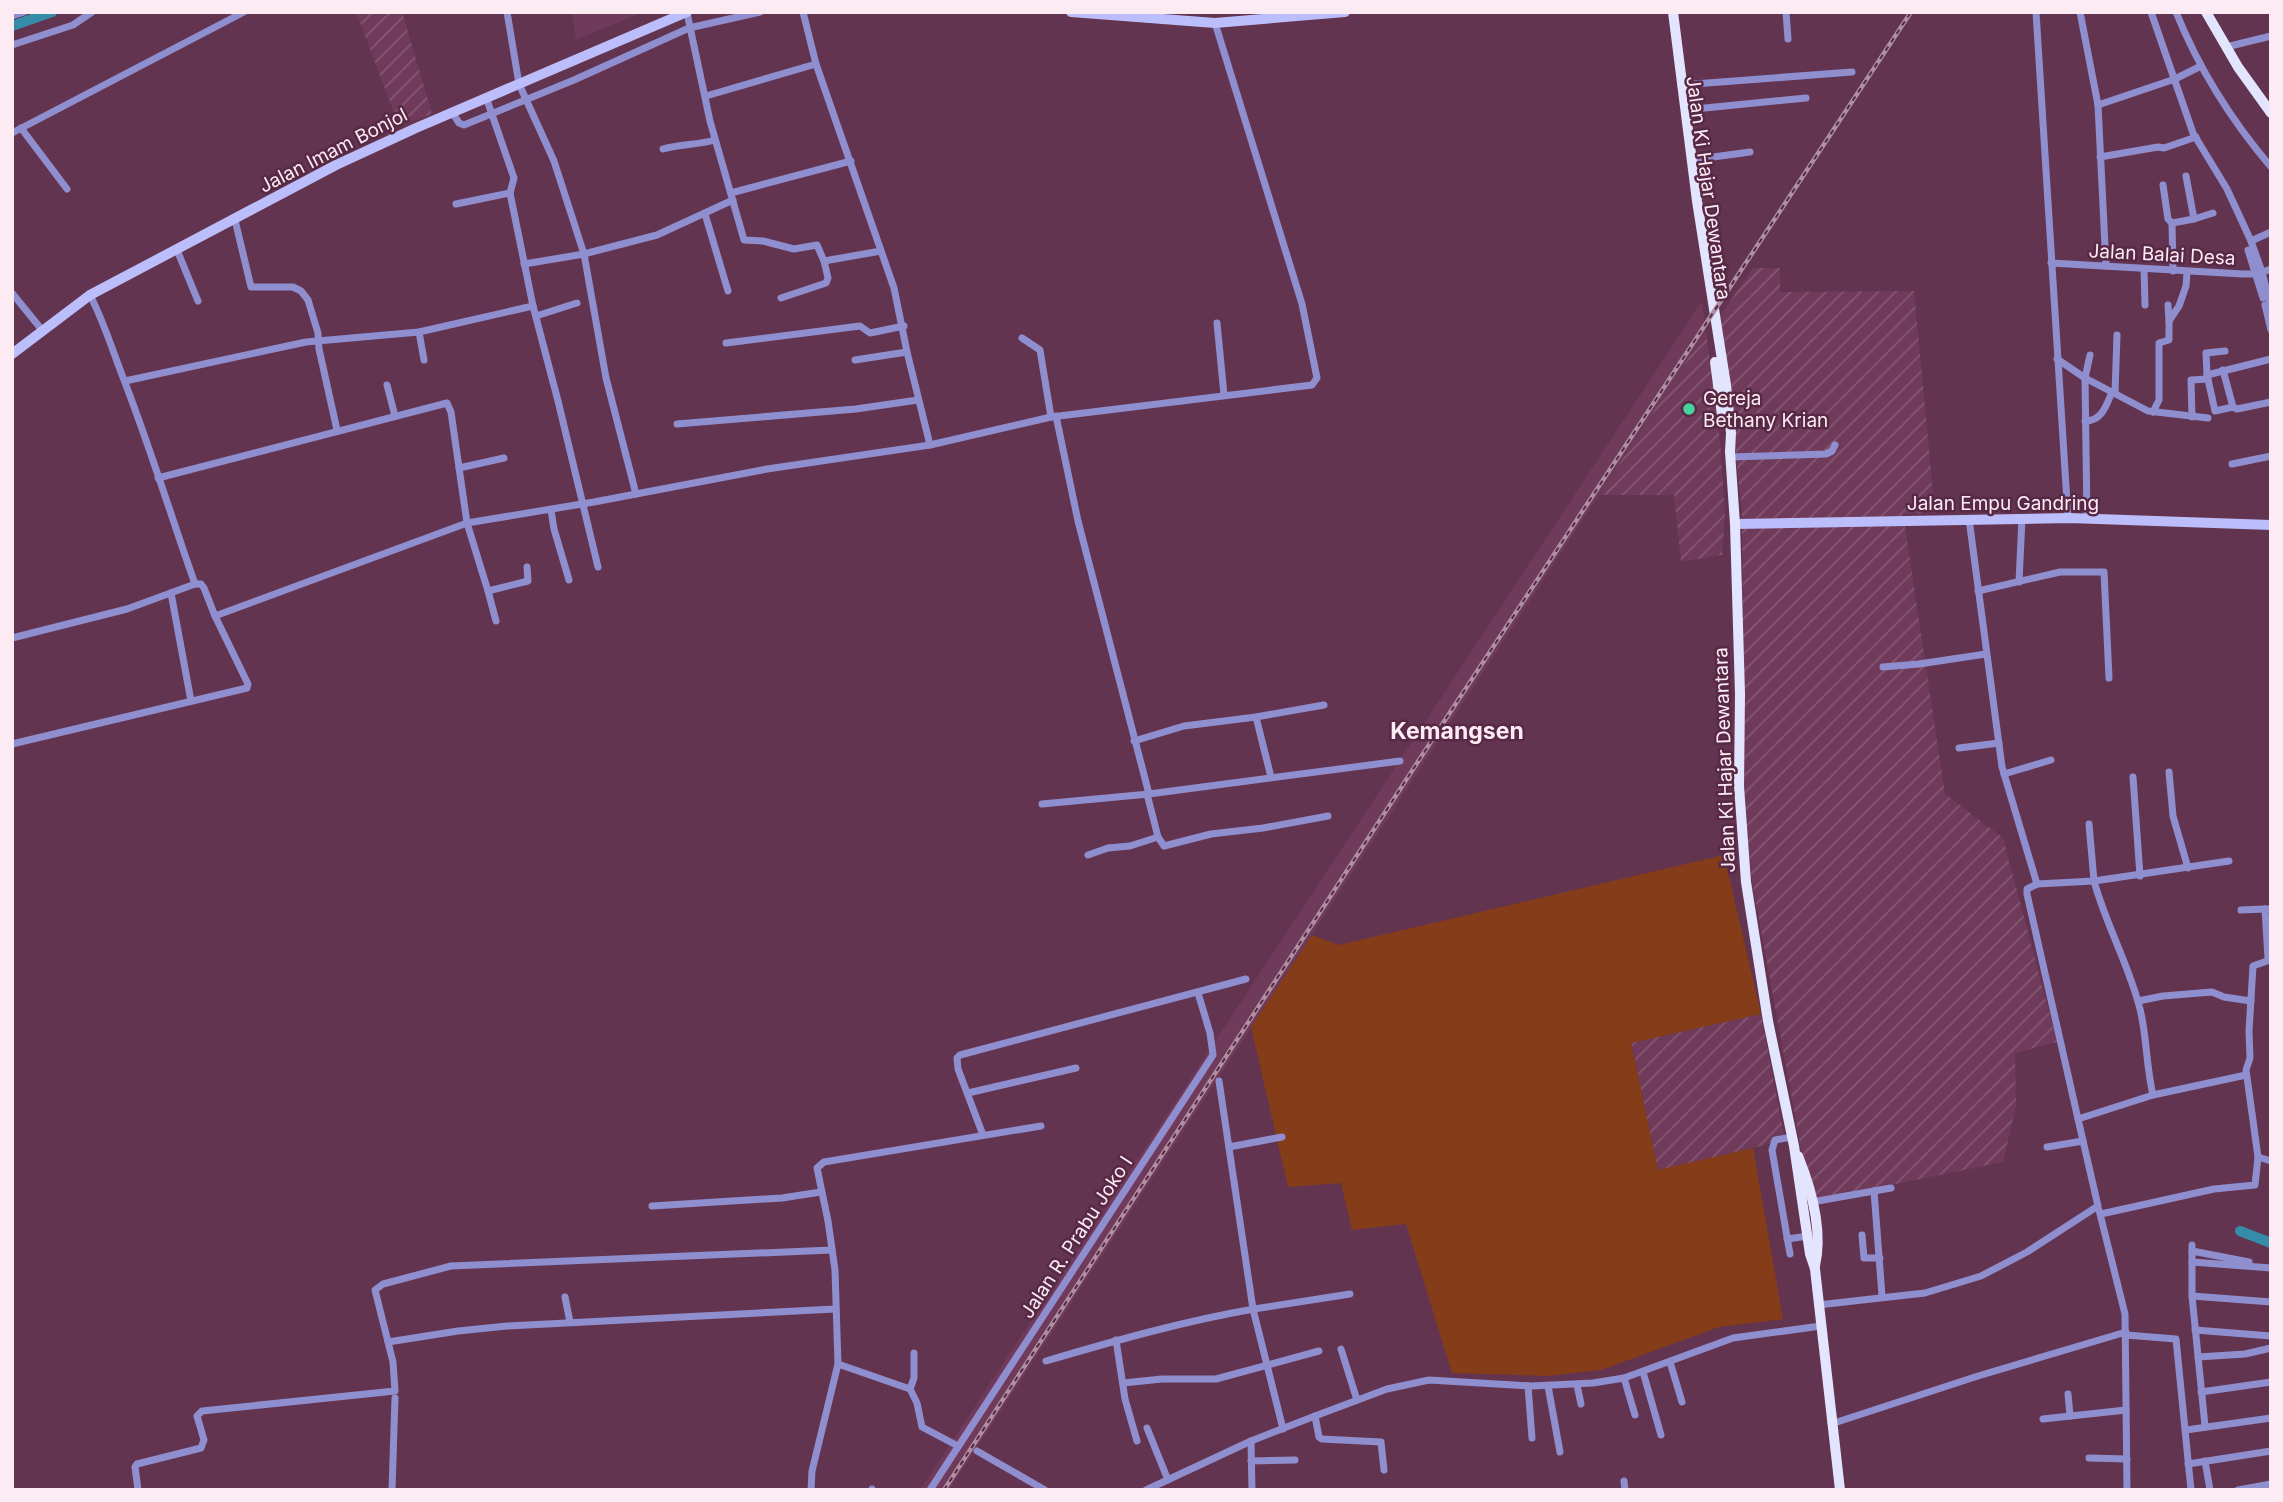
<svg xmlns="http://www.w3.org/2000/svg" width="2283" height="1502" font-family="Inter,sans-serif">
  <defs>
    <pattern id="industrial-furrows" width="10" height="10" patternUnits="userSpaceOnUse" patternTransform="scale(1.75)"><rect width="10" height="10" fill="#703a5b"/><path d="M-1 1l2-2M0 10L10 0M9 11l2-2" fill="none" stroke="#855773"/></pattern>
  </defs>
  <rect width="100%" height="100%" fill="#633450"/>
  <g fill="#703a5b">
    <path d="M572 12H643L576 40Z"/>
    <path d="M1702 301 1706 331 949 1490H920Z"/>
  </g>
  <g fill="url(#industrial-furrows)">
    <path d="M356 12H402L432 114 399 126Z"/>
    <path d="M1753 268H1780V292L1914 291 1935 513 1903 514 1945 794 2003 838 2057 1042 2015 1053 2016 1106 2003 1162 1818 1200 1802 1154 1752 881 1744 800 1742 510 1720 316Z"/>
    <path d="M1706 331 1720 441 1725 513 1722 555 1681 562 1674 495H1599Z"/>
    <path d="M1761 1014 1785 1140 1658 1171 1631 1042Z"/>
  </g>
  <path fill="#853c18" d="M1724 855 1761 1014 1631 1043 1658 1170 1753 1148 1783 1319 1719 1327 1601 1370 1547 1376 1452 1373 1406 1224 1352 1230 1341 1183 1288 1187 1251 1027 1312 935 1339 945Z"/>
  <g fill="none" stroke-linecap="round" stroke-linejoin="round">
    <g stroke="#358ca9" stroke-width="10">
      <path d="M12 26 52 12"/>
      <path d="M2240 1231 2271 1243"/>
    </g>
    <g stroke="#8f8fd0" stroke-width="7">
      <path d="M507 12 519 84 554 161 584 254 606 378 636 494"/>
      <path d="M803 12 816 64 894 288 907 352 930 445"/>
      <path d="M1786 12 1788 39"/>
      <path d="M2036 12 2068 518"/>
      <path d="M2080 12 2098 105 2106 266"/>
      <path d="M2151 12 2193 133 2227 189 2251 241 2262 272 2271 307"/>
      <path d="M2176 12C2199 69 2231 120 2271 167"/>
      <path d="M687 13 710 121 744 240 763 241 794 249 817 245 824 261 881 251"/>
      <path d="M12 16 24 12"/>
      <path d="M12 45 73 25 92 12"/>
      <path d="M2226 47 2271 36"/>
      <path d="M1681 85 1852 72"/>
      <path d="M706 96 816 64"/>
      <path d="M486 97 514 178 510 193 533 306 558 401 598 567"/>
      <path d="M2098 105 2175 79 2201 66"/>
      <path d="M1685 110 1806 98"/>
      <path d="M452 112 459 123 464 125 574 80 689 28 760 12"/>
      <path d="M21 128 67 189"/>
      <path d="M12 133 244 12"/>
      <path d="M663 149C681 144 697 145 715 140"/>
      <path d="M2100 157 2158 147 2164 148 2196 137"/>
      <path d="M1691 160 1750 152"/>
      <path d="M2163 185 2168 219 2172 223 2173 271"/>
      <path d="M731 193 851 161"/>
      <path d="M456 204 510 193"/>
      <path d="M705 214 728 291"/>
      <path d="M2194 219 2213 213"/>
      <path d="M235 220 251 287H293L301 291 308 300 318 333 319 349 337 430"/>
      <path d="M2172 223 2194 219 2186 176"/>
      <path d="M2251 241 2271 232"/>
      <path d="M177 250 198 301"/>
      <path d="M2248 250 2263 298"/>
      <path d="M2051 263 2243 274H2257L2271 269"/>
      <path d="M524 264 584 254 657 235 733 200"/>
      <path d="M2144 269 2145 305"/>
      <path d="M12 293 42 330"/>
      <path d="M90 295C104 322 113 352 124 380 150 447 171 516 195 584H201L204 588 215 616 467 523 594 502 767 469 930 445 1051 417 1312 385 1317 378 1302 304 1215 23"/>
      <path d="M781 298 826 283 828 278 824 261"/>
      <path d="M2270 304 2265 305 2271 330"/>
      <path d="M2168 305 2169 321"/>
      <path d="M536 316 577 303"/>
      <path d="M1217 323 1224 395"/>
      <path d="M419 332 424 360"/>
      <path d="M1022 338 1040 350 1051 417"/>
      <path d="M726 343 860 326 870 333 904 326"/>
      <path d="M2057 359 2085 378 2148 411 2208 418"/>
      <path d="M2271 359 2207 375 2215 411 2233 407 2237 409 2271 402"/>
      <path d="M855 360 907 352"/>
      <path d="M2223 370 2233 407"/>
      <path d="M2207 375 2206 353 2225 351"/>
      <path d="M125 381 306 342 419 332 533 306"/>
      <path d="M387 385 395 416"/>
      <path d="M2115 393 2117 335"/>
      <path d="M2153 412 2159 400V343L2169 340V321L2179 306 2186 286 2187 273"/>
      <path d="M1056 416 1078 521 1149 794"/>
      <path d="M2192 417 2191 380 2208 379"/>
      <path d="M2085 421C2102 421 2106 406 2112 392"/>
      <path d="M677 424 856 409 918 400"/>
      <path d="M1730 457 1826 454 1832 451 1835 445"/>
      <path d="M2232 464 2271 456"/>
      <path d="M459 468 504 458"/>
      <path d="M158 478 447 403 451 412 467 523 488 591 528 581 527 567"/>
      <path d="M551 510 554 529 569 580"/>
      <path d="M2087 519 2085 378 2090 355"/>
      <path d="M2019 582 2022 518"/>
      <path d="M488 591 496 621"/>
      <path d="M1978 591 2060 572H2104L2109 678"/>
      <path d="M171 593 191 701"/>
      <path d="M12 638 127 609 195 584"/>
      <path d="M1883 667 1919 664 1986 654"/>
      <path d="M1256 717 1271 777"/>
      <path d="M1134 741 1184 726 1256 717 1324 705"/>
      <path d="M12 744 247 688 248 684 215 616"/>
      <path d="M1959 748 1999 743"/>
      <path d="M2169 772 2173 816 2188 868"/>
      <path d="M2004 774 2051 760"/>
      <path d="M2133 777 2140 876"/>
      <path d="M1147 794 1158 837 1164 846 1211 834 1263 828 1328 816"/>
      <path d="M1042 804 1149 794 1400 761"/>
      <path d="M2089 824 2094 881 2229 861"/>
      <path d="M1088 855 1108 848 1130 846 1158 837"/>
      <path d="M2037 884 2027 889V894L2078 1119"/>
      <path d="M2241 910 2265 909"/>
      <path d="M2138 1001 2163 996 2212 992 2224 997 2251 1001"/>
      <path d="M1219 1081 1253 1309 1283 1429"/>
      <path d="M968 1093 1076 1068"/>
      <path d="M2153 1095 2246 1075"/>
      <path d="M983 1135 958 1069 957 1058 960 1055 1246 979"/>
      <path d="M1229 1147 1282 1137"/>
      <path d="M2047 1147 2083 1141"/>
      <path d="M2258 1157 2271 1161"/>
      <path d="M1874 1191 1882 1296"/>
      <path d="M1812 1202 1891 1188"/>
      <path d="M652 1206 782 1198 821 1192"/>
      <path d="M2099 1210 2125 1314 2127 1490"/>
      <path d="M2101 1214 2214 1189 2255 1185 2258 1157 2246 1070 2250 1058 2249 1031 2253 966 2267 961 2268 958 2265 909H2271"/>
      <path d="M1862 1235 1864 1258H1880"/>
      <path d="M1787 1239 1808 1236"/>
      <path d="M2192 1245V1296L2205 1426"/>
      <path d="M832 1250 451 1266 383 1284 375 1290 388 1342 458 1331 507 1326 835 1309"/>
      <path d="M2192 1251 2249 1262"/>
      <path d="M1790 1254 1772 1150 1775 1140 1792 1137"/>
      <path d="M2192 1262 2271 1268"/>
      <path d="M2192 1296 2271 1302"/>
      <path d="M565 1297 570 1322"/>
      <path d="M1818 1305 1925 1293 1981 1276 2027 1252 2098 1206 2078 1119 2153 1095C2146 1066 2147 1037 2140 1009 2129 965 2106 925 2094 881L2037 884 2002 767 1969 519"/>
      <path d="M2195 1330 2271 1336"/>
      <path d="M2126 1335 2176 1339 2191 1490"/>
      <path d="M1116 1340 1125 1399 1137 1441"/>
      <path d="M1341 1349 1357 1400"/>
      <path d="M2198 1357 2245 1354 2271 1348"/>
      <path d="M1046 1361C1114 1341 1184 1321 1254 1309 1286 1304 1318 1299 1350 1294"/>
      <path d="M1670 1362 1682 1402"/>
      <path d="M1643 1372 1661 1435"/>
      <path d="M1624 1378 1635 1415"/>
      <path d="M1123 1383 1162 1379H1216L1319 1351"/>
      <path d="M1577 1385 1581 1404"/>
      <path d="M1528 1386 1532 1438"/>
      <path d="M1548 1386 1560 1452"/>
      <path d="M910 1389 914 1378V1353"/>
      <path d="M2201 1392 2271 1382"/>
      <path d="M2068 1394 2070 1416"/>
      <path d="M1315 1416 1319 1437 1322 1439 1381 1442 1384 1470"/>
      <path d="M2043 1419 2126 1410"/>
      <path d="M1831 1424 1978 1376 2126 1332"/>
      <path d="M1147 1428 1168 1480"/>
      <path d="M2186 1430 2271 1418"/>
      <path d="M1251 1441 1252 1490"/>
      <path d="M958 1446 922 1427 917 1403 910 1389 838 1364 835 1270 828 1221 817 1168 824 1162 1041 1126"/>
      <path d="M977 1451 1045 1490"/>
      <path d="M2089 1458 2127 1459"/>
      <path d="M1251 1461 1295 1460"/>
      <path d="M2205 1461 2210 1490"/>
      <path d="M2188 1464 2271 1451"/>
      <path d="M1624 1481 1625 1490"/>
      <path d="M872 1489V1490"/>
      <path d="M138 1490 135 1467 137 1464 201 1448 204 1440 197 1416 202 1411 395 1391 393 1362 388 1342"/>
      <path d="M392 1490 395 1398"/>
      <path d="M811 1490 812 1471 838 1364"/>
      <path d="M930 1490 1213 1055 1210 1033 1198 993"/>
      <path d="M1146 1490 1251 1441 1315 1416 1387 1389 1429 1380 1532 1386 1593 1383 1624 1378 1733 1338 1821 1326"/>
      <path d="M2238 1490 2271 1484"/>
    </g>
    <g stroke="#bcbdfb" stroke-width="10">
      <path d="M1071 12 1215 23 1345 12"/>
      <path d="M12 354 90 295 336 165 416 128 687 12"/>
      <path d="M1735 524 2069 518 2271 525"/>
    </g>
    <g stroke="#e3e4fe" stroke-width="10">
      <path d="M1673 12 1697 201 1726 385 1731 433 1730 452 1735 524 1740 694 1739 786 1746 882 1768 1021 1794 1146 1810 1254 1815 1269 1840 1490"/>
      <path d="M2206 12 2238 67 2271 113"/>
      <path d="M1715 362 1722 415"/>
      <path d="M1798 1156C1811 1188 1823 1231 1815 1266"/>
    </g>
    <defs>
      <path id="rail" d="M944 1490 1449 714 1911 12"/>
    </defs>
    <use href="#rail" stroke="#af8fa1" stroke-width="4.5"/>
    <use href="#rail" stroke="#572945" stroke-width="2" stroke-dasharray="5" stroke-linecap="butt"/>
  </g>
  <circle fill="#46d49e" stroke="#572945" stroke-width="2.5" cx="1689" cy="409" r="7"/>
  <g text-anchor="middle" stroke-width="5" stroke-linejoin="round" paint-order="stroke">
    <g font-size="19" fill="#fdebf4" stroke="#572945">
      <text transform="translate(333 150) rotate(-27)" y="7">Jalan Imam Bonjol</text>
      <text transform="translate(1709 188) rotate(82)" y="7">Jalan Ki Hajar Dewantara</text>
      <text transform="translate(2162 254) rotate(3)" y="7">Jalan Balai Desa</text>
      <text x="2003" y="510">Jalan Empu Gandring</text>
      <text transform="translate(1724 760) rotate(-92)" y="7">Jalan Ki Hajar Dewantara</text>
      <text transform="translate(1076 1237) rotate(-57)" y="7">Jalan R. Prabu Joko I</text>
    </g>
    <g font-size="19" fill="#fdebf4" stroke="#572945" text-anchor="start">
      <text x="1703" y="405">Gereja<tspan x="1703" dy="22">Bethany Krian</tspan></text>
    </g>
    <g font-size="23" font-weight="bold" fill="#fdebf4" stroke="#572945">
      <text x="1457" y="739">Kemangsen</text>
    </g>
  </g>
  <rect width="2283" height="1502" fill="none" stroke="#fdebf4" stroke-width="28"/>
</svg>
